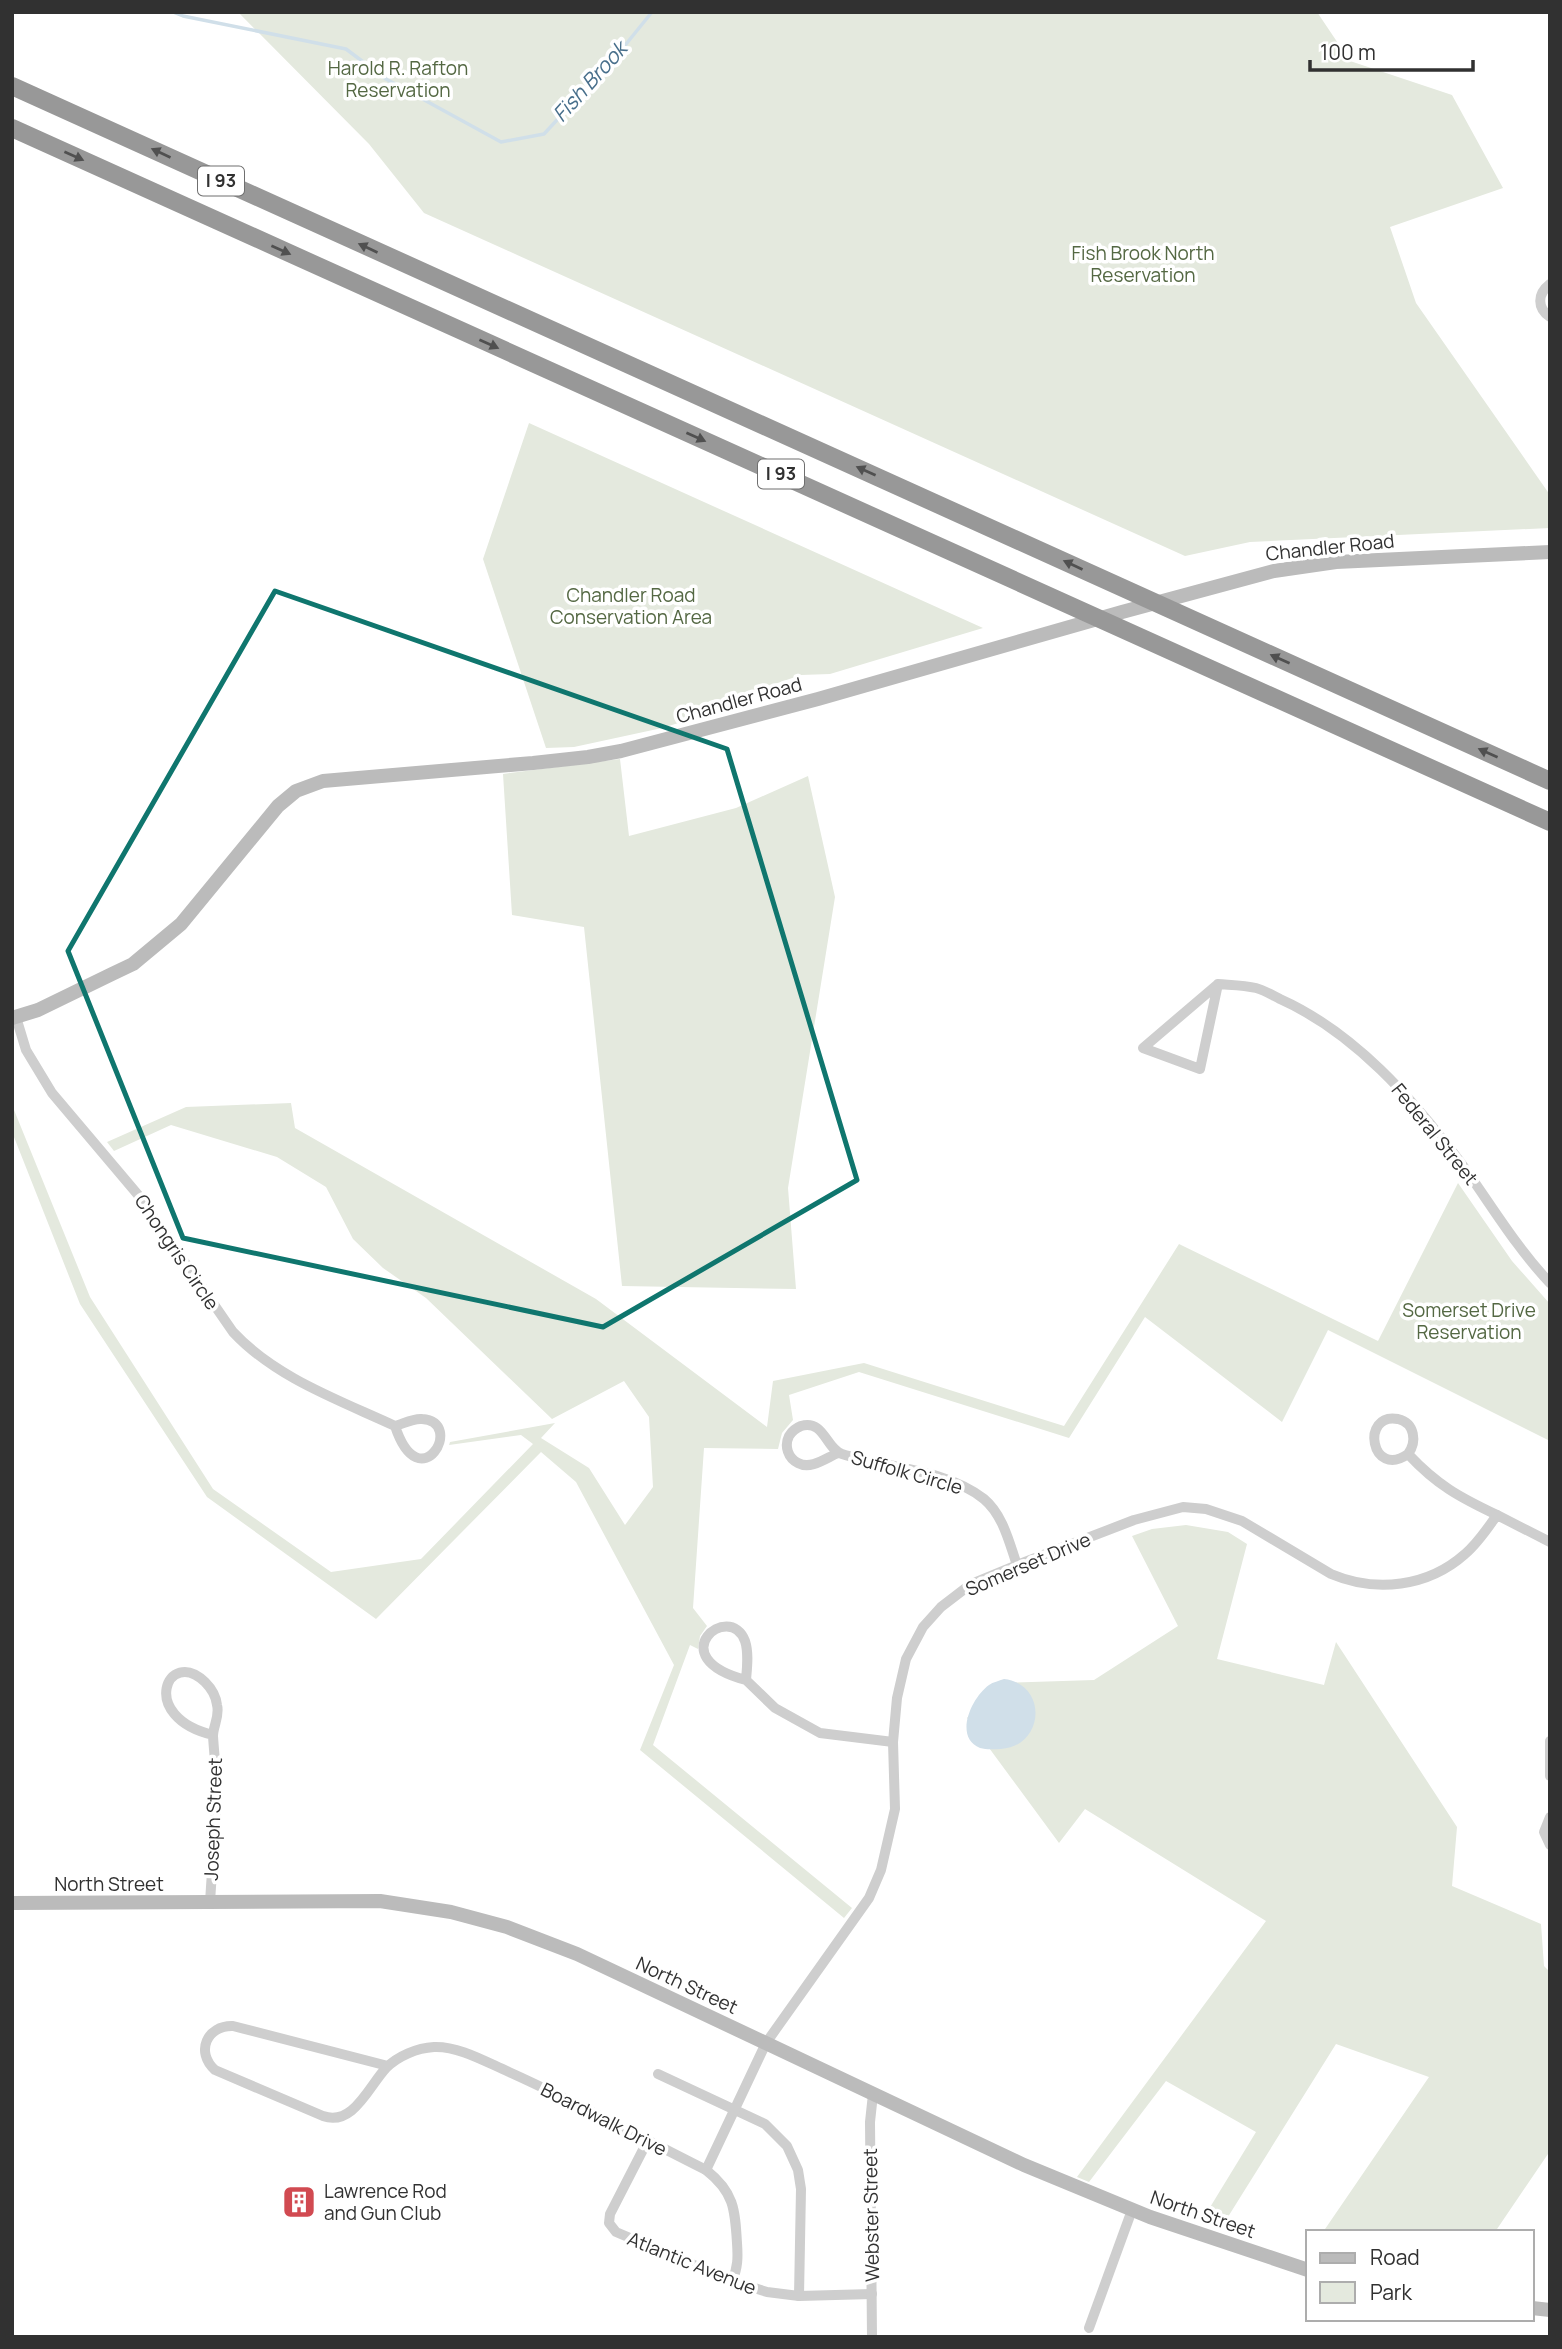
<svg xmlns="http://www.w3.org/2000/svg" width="1562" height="2349" font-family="Manrope,sans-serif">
  <rect width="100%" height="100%" fill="#fff"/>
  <g fill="#e4e9de">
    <path d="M238 12H1317L1350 61 1452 95 1503 188 1390 227 1416 303 1550 495V528L1250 542 1185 556 424 213 369 144Z"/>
    <path d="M529 423 983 628 830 674 801 675 766 687 741 704 662 728 574 747 546 748 483 559Z"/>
    <path d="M620 759 629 836 736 808 808 776 835 897 788 1188 796 1289 622 1286 584 927 512 915 503 774Z"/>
    <path d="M291 1103 295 1128 596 1299 767 1427 773 1381 864 1363 1064 1426 1179 1244 1378 1341 1458 1183 1512 1261 1550 1304V1441L1328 1330 1282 1422 1145 1317 1069 1438 859 1372 789 1395 793 1420 782 1433 778 1449 704 1448 693 1608 707 1626 700 1636 698 1649 690 1645 653 1745 852 1908 844 1918 640 1750 674 1665 576 1482 541 1452 376 1619 207 1497 80 1304 12 1132V1105L90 1297 213 1489 331 1572 421 1559 533 1444 521 1435 449 1445 450 1442 555 1423 541 1438 589 1468 625 1525 653 1487 649 1417 624 1381 552 1419 426 1298 383 1268 353 1239 326 1187 277 1157 171 1125 114 1151 107 1142 186 1107Z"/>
    <path d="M1186 1525 1228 1532 1247 1544 1217 1659 1324 1685 1336 1642 1457 1827 1452 1886 1541 1924 1544 1966 1550 1972V2151L1495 2232H1323L1429 2077 1336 2044 1221 2228 1201 2222 1256 2132 1166 2081 1089 2182 1077 2177 1266 1921 1085 1809 1059 1843 967 1718 996 1683 1094 1680 1178 1626 1132 1536 1152 1529Z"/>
  </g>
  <path fill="#d0dfe9" d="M1004 1679C1048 1684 1045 1746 1001 1749 994 1749 987 1750 980 1748 953 1737 972 1697 989 1685 993 1682 999 1681 1004 1679Z"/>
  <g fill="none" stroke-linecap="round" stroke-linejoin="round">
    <path stroke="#d0dfe9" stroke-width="3.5" d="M173 12 183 16 346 49 386 79 501 142 544 134 618 54 652 12"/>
    <g stroke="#cecece" stroke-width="10">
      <path d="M1550 284C1537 294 1537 308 1550 317"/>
      <path d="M1218 984 1143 1048 1200 1069 1218 984C1230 985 1244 985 1256 988 1264 990 1272 995 1280 999 1354 1032 1413 1099 1461 1163 1490 1203 1515 1246 1550 1283"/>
      <path d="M16 1017 26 1050 52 1093 139 1196 233 1332C276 1378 339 1400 395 1426 420 1502 466 1421 422 1419 413 1418 403 1424 395 1426"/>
      <path d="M838 1453C826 1458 811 1470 798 1463 788 1458 784 1446 789 1436 792 1431 796 1428 801 1426 824 1419 826 1449 842 1454 886 1468 947 1469 984 1499 1003 1515 1009 1542 1017 1565"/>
      <path d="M1408 1454C1371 1480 1360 1412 1398 1419 1415 1423 1417 1442 1408 1454 1437 1485 1459 1497 1497 1515"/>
      <path d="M746 1680C659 1657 730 1600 745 1641 749 1653 747 1668 746 1680L775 1708 820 1733 893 1742"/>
      <path d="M1550 1741V1776"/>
      <path d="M1550 1817 1544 1832 1550 1845"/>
      <path d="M210 1903C212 1864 217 1824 216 1785 216 1768 214 1752 213 1736 213 1726 220 1716 217 1705 216 1696 211 1688 205 1682 168 1646 137 1717 213 1735"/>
      <path d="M388 2066 233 2026C207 2025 195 2052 215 2070L323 2116C353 2127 369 2086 386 2068 398 2056 417 2048 434 2047 459 2046 486 2062 509 2072 576 2102 640 2137 706 2170 734 2192 735 2209 737 2243 738 2257 738 2268 732 2281"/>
      <path d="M658 2074 765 2124 787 2146 798 2170 801 2189 799 2296"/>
      <path d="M648 2140 610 2214 609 2223 616 2232 732 2281 767 2292 799 2296 872 2294"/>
      <path d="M706 2170 766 2043 869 1898 881 1870 895 1809 893 1742 897 1698 906 1659 923 1627 941 1607 971 1584 1017 1565 1134 1520 1183 1507 1206 1509 1242 1521 1331 1574C1376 1593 1428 1587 1465 1554 1478 1543 1487 1529 1497 1515L1550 1542"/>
      <path d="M1089 2328 1132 2210"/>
      <path d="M872 2337 870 2122 873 2094"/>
    </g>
    <g stroke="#bbb" stroke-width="14">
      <path d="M12 1018 38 1010 112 974 133 964 181 924 278 806 296 791 323 781 533 763 588 757 621 751 818 699 1122 612 1274 571 1336 562 1550 552"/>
      <path d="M12 1903 380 1901 451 1912 507 1927 577 1954 1024 2165 1150 2217 1308 2270"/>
      <path d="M1532 2308 1550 2310"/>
    </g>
    <g stroke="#989898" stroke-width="18">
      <path d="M12 86 1550 781"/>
      <path d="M12 128 1550 822"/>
    </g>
  </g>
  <defs><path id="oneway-solid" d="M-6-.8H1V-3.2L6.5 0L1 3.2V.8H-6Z" transform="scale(1.75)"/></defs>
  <g fill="#505050">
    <use href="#oneway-solid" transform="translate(161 153) rotate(-155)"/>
    <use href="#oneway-solid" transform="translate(74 156) rotate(24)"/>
    <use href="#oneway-solid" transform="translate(368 248) rotate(-155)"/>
    <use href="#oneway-solid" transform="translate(281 250) rotate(24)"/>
    <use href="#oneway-solid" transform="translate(489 344) rotate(24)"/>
    <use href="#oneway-solid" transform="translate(696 437) rotate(24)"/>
    <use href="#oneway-solid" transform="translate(866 471) rotate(-156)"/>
    <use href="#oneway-solid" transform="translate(1073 565) rotate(-155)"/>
    <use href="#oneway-solid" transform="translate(1280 659) rotate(-156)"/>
    <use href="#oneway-solid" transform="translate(1488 753) rotate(-156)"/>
  </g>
  <path fill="none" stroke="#0f766e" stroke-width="5" stroke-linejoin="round" d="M275 591 727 749 857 1180 603 1327 183 1238 68 951Z"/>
  <defs>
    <symbol id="building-square" viewBox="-11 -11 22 22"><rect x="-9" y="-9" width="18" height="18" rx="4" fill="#d14a51" stroke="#fff"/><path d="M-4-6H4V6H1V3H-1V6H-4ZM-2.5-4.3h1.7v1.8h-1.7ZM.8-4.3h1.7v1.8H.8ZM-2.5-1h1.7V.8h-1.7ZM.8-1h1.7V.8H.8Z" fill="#fff"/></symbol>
  </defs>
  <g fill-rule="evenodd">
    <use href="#building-square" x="280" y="2183" width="38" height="38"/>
  </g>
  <g text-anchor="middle" stroke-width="7" stroke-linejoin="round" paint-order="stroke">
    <g fill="#fff" stroke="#6f6f6f" stroke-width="2">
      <rect x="198" y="166.5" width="46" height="29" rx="5"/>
      <rect x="758" y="459.5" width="46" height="29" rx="5"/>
    </g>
    <g font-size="18" font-weight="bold" fill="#313131">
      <text x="221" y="187">I 93</text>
      <text x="781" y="480">I 93</text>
    </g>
    <g font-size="19" fill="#546843" stroke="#fff">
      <text x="398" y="75">Harold R. Rafton<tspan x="398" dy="22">Reservation</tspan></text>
      <text x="1143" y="260">Fish Brook North<tspan x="1143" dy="22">Reservation</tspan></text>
      <text x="631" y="602">Chandler Road<tspan x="631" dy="22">Conservation Area</tspan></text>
      <text x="1469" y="1317">Somerset Drive<tspan x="1469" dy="22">Reservation</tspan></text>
    </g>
    <g font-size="19" fill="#313131" stroke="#fff">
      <text transform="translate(1330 547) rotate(-6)" y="7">Chandler Road</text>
      <text transform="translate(739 700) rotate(-15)" y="7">Chandler Road</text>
      <text transform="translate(1435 1134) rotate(51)" y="7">Federal Street</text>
      <text transform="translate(177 1252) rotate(56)" y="7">Chongris Circle</text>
      <text transform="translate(907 1472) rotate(16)" y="7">Suffolk Circle</text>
      <text transform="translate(1028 1564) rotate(-23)" y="7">Somerset Drive</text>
      <text transform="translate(213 1819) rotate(-88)" y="7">Joseph Street</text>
      <text x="109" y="1891">North Street</text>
      <text transform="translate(687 1985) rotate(25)" y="7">North Street</text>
      <text transform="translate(604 2119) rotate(27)" y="7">Boardwalk Drive</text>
      <text transform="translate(1203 2214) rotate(19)" y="7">North Street</text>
      <text transform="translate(871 2215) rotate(-91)" y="7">Webster Street</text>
      <text transform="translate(692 2263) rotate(22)" y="7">Atlantic Avenue</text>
    </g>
    <g font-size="19" fill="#313131" stroke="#fff" text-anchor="start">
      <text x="324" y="2198">Lawrence Rod<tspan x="324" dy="22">and Gun Club</tspan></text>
    </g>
    <g font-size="21" font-style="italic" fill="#486f8b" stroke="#fff">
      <text transform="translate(590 82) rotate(-48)" y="7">Fish Brook</text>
    </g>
  </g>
  <rect width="1562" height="2349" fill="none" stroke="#313131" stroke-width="28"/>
  <rect x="1306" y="2230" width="228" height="91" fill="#ffffff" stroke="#adadad" stroke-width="2"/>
  <rect x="1320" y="2253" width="35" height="10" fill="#bbbbbb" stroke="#adadad" stroke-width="2"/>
  <text x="1370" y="2265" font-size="21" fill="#313131">Road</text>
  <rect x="1320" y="2282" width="35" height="21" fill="#e4e9de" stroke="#adadad" stroke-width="2"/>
  <text x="1370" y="2300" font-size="21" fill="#313131">Park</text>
  <path d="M1310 60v10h163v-10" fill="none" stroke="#313131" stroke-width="3.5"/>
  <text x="1320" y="60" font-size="21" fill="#313131" stroke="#ffffff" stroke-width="5" paint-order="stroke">100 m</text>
</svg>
